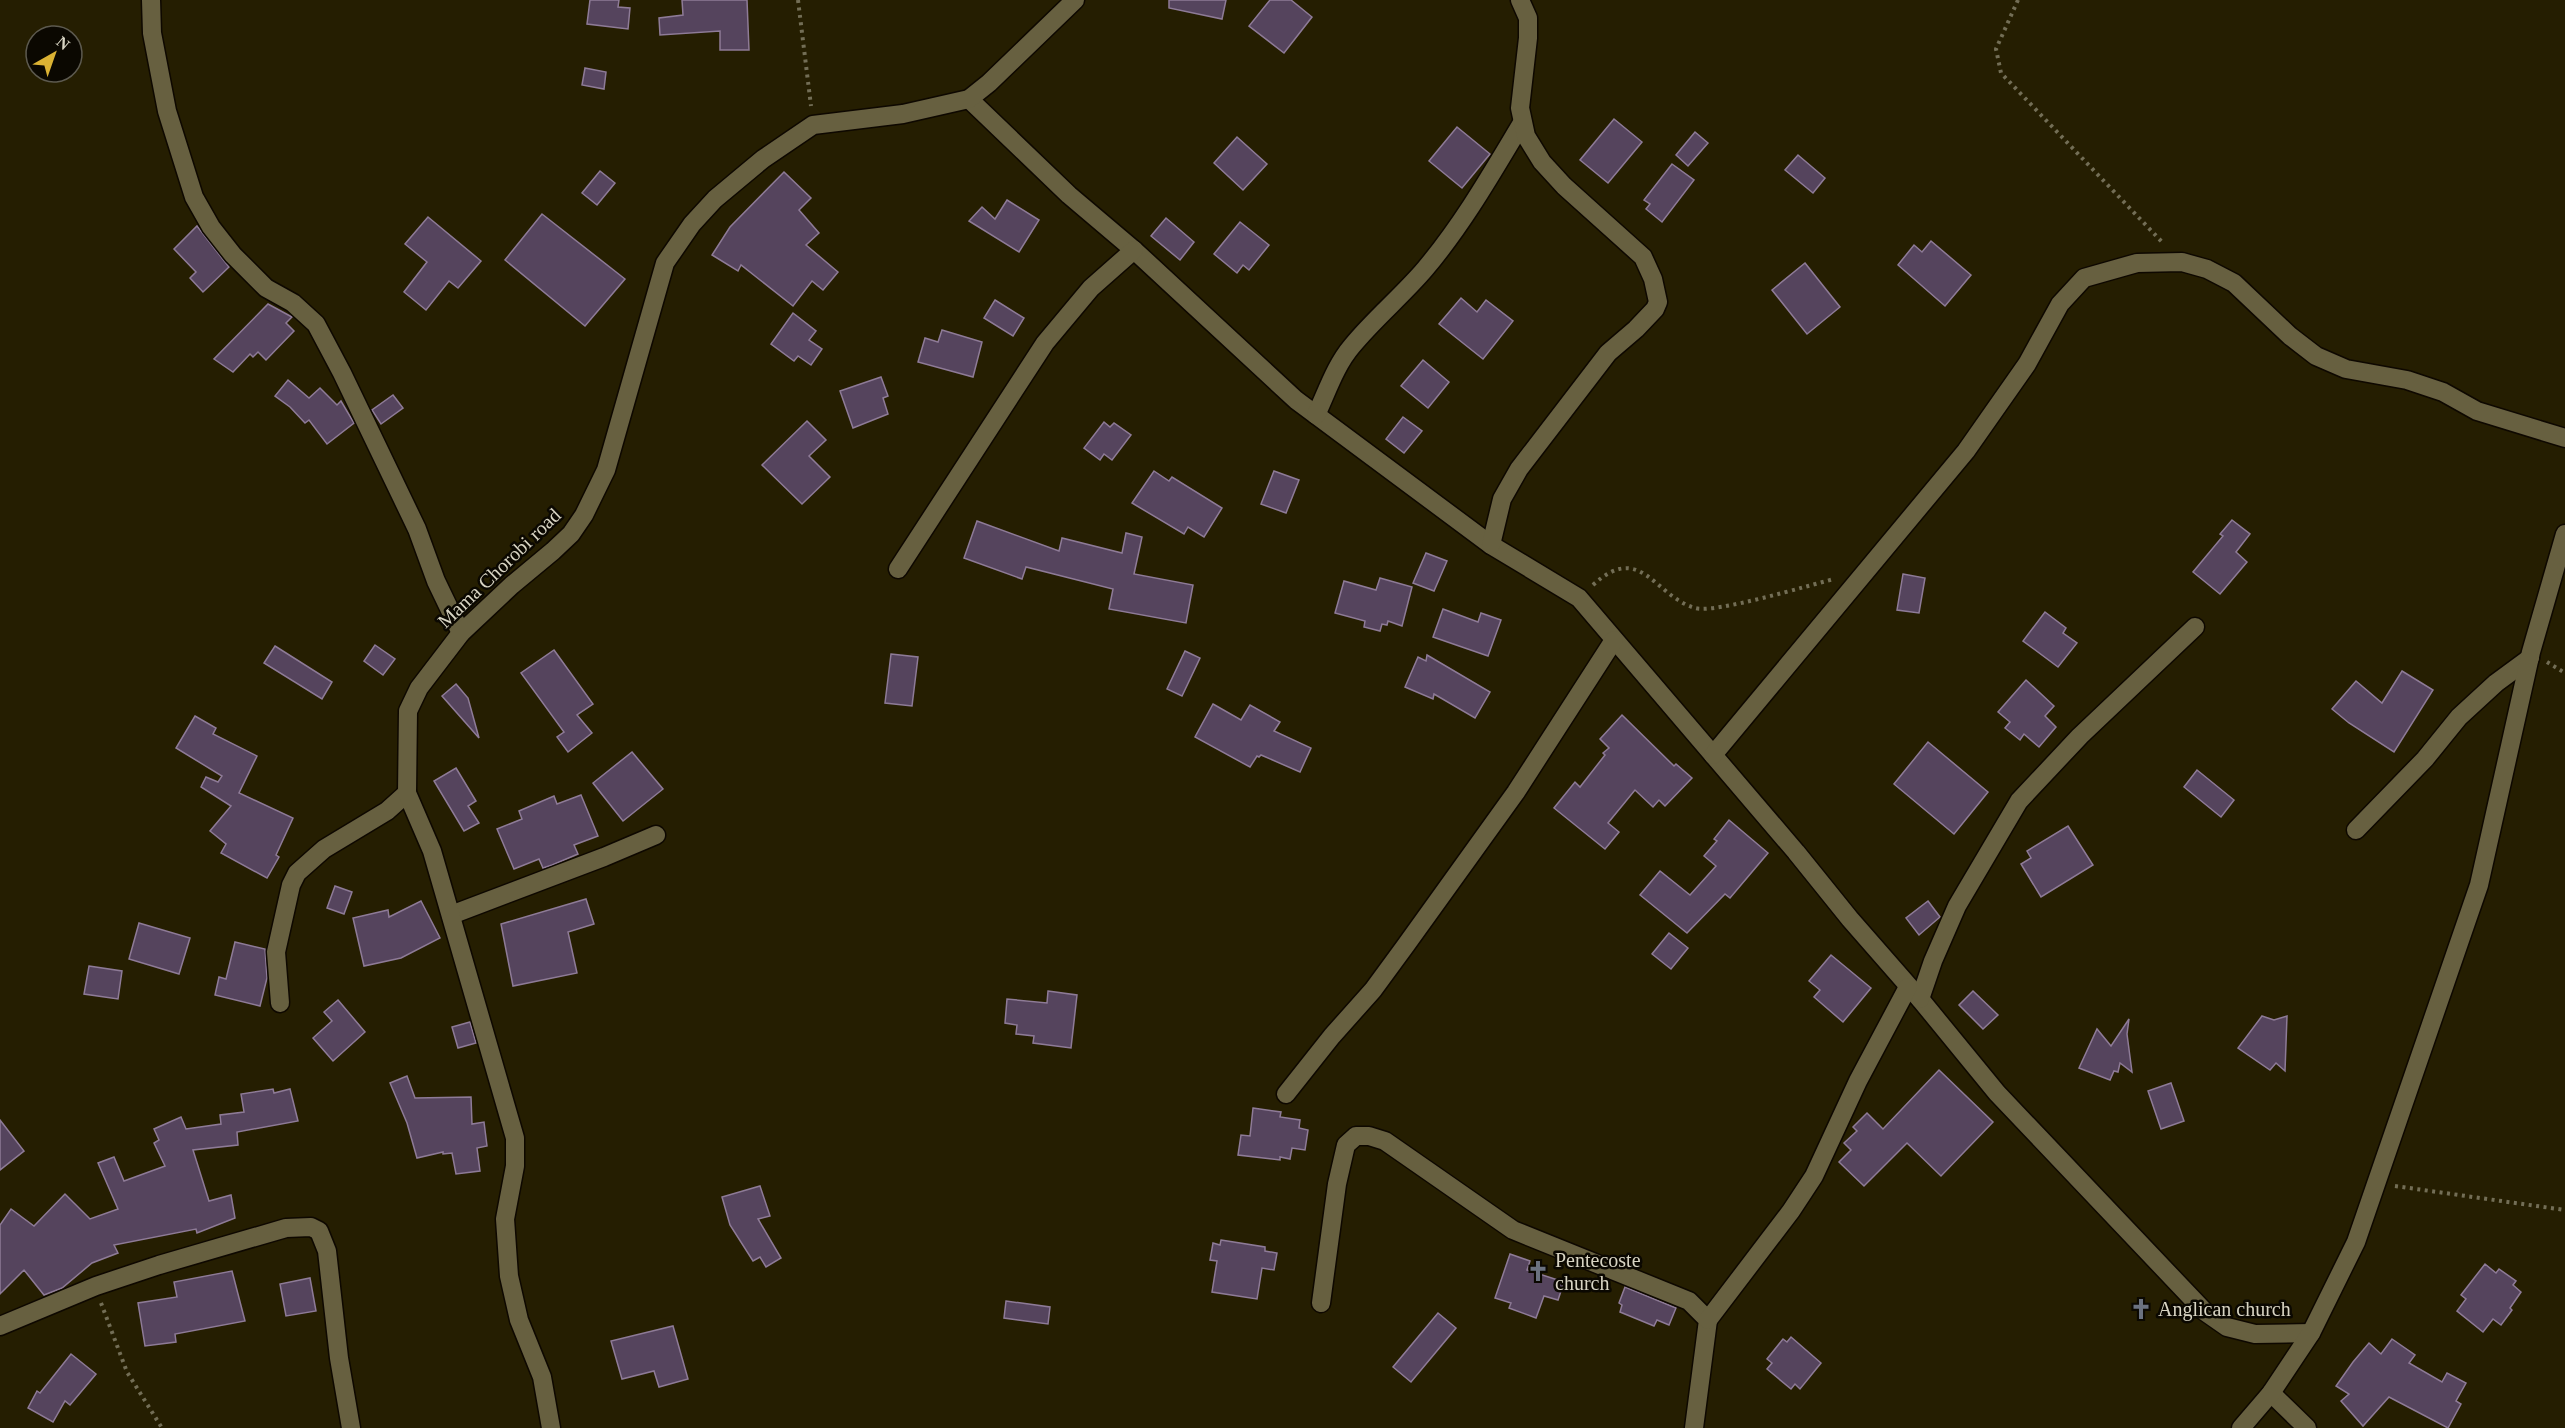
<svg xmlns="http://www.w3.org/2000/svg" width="2565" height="1428" font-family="'Times New Roman',serif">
  <rect width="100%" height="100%" fill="#251e01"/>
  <g fill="#55445d" stroke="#8e7b97" stroke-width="1.5">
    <path d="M590 0H619L618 7 630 8 628 29 587 24Z"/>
    <path d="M682 0H747L749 50H720V31L660 35 659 18 683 15Z"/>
    <path d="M1169 0H1226L1222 19 1169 8Z"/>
    <path d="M1270 0H1291L1312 17 1284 53 1249 26Z"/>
    <path d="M585 68 606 72 604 89 582 85Z"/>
    <path d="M1614 119 1642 142 1608 183 1580 160Z"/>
    <path d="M1457 127 1490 154 1462 188 1429 161Z"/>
    <path d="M1695 132 1708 143 1688 166 1676 155Z"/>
    <path d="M1237 137 1267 164 1243 190 1214 163Z"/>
    <path d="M1798 155 1825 178 1813 193 1785 170Z"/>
    <path d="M1672 164 1694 180 1662 222 1646 209 1650 204 1644 200Z"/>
    <path d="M600 171 615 183 597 205 582 193Z"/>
    <path d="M784 172 811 198 799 210 819 233 806 245 838 272 823 290 812 281 793 306 741 265 738 271 712 255 730 227Z"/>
    <path d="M1007 200 1039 220 1019 252 969 221 982 207 995 219Z"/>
    <path d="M542 214 625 279 585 326 505 260Z"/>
    <path d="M428 217 481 261 458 288 449 281 426 310 404 292 427 262 405 244Z"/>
    <path d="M1166 218 1194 242 1180 260 1151 236Z"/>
    <path d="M1240 222 1269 245 1249 270 1243 265 1237 273 1214 254Z"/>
    <path d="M197 226 229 267 203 292 190 278 196 272 174 249Z"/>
    <path d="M1931 241 1971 275 1945 306 1898 265 1914 245 1922 252Z"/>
    <path d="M1805 263 1840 307 1807 334 1772 290Z"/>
    <path d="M1461 298 1477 312 1486 300 1513 321 1483 359 1439 324Z"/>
    <path d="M995 300 1024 318 1013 336 984 318Z"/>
    <path d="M268 304 292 317 286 323 294 331 266 360 258 352 253 357 250 354 233 372 214 359Z"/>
    <path d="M793 313 816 331 809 340 822 349 811 365 798 356 794 361 771 344Z"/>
    <path d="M942 330 982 342 973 377 918 362 925 338 938 342Z"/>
    <path d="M1423 360 1449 382 1428 408 1401 386Z"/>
    <path d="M881 377 888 396 883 398 888 414 853 428 840 391Z"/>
    <path d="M288 380 309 398 320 388 337 405 341 401 354 423 327 444 309 420 305 423 290 407 275 396Z"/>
    <path d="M393 395 403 408 381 424 372 410Z"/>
    <path d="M1403 417 1422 431 1404 453 1386 439Z"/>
    <path d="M807 421 826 440 809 456 830 477 802 504 762 465Z"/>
    <path d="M1104 422 1110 427 1114 423 1131 435 1112 460 1104 454 1100 460 1084 448Z"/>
    <path d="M1154 471 1169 481 1172 477 1222 508 1204 537 1188 527 1184 534 1132 503Z"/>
    <path d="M1274 471 1299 480 1286 513 1261 504Z"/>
    <path d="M2232 520 2250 534 2236 552 2247 562 2220 594 2193 572 2223 536 2220 534Z"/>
    <path d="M977 521 1059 551 1062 538 1122 553 1126 533 1142 537 1134 574 1193 585 1186 623 1109 609 1113 589 1026 567 1022 579 964 558Z"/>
    <path d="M1426 553 1447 561 1434 591 1413 583Z"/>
    <path d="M1903 574 1925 578 1919 613 1897 610Z"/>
    <path d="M1380 578 1412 587 1402 626 1388 621 1387 625 1382 624 1380 631 1364 627 1365 621 1335 613 1344 581 1376 590Z"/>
    <path d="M1443 609 1478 622 1481 613 1501 620 1488 656 1433 637Z"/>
    <path d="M2045 612 2066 628 2063 633 2077 643 2058 667 2023 641Z"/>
    <path d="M375 645 395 659 383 675 364 661Z"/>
    <path d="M275 646 332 682 322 699 264 663Z"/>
    <path d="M554 650 593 704 577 715 592 733 568 752 557 737 564 732 521 673Z"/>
    <path d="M1185 651 1200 658 1182 696 1167 689Z"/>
    <path d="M891 654 918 657 912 706 885 703Z"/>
    <path d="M1427 655 1490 692 1475 718 1434 694 1433 699 1405 687 1418 657 1426 661Z"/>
    <path d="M2402 671 2433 690 2394 752 2349 723 2332 709 2356 681 2382 703Z"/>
    <path d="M2026 680 2054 706 2045 716 2056 727 2039 747 2024 734 2020 740 2005 728 2010 722 1998 712Z"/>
    <path d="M456 684 468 698 479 738 442 696Z"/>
    <path d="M1213 704 1241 720 1250 705 1280 722 1274 731 1311 748 1300 772 1261 755 1259 757 1257 756 1250 767 1195 737Z"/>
    <path d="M1622 715 1674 766 1676 764 1692 778 1665 806 1659 800 1653 807 1635 790 1608 823 1619 832 1605 849 1554 808 1575 782 1580 787 1605 755 1603 753 1609 748 1600 739Z"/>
    <path d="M195 716 216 728 213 734 257 756 239 793 293 818 276 855 279 857 267 878 221 853 226 844 210 831 231 806 201 787 206 777 218 782 222 776 176 748Z"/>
    <path d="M1928 742 1988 792 1954 834 1894 784Z"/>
    <path d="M632 752 663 789 623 821 593 783Z"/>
    <path d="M456 768 476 801 468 806 479 823 464 831 434 781Z"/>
    <path d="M2197 770 2234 800 2221 817 2184 787Z"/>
    <path d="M581 795 598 836 574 845 578 854 552 865 543 868 539 859 514 869 497 829 522 819 519 811 554 796 557 804Z"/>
    <path d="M1729 820 1768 853 1730 898 1725 894 1687 933 1640 895 1660 871 1690 895 1716 866 1704 856 1717 841 1714 839Z"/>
    <path d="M2068 826 2093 865 2041 897 2021 864 2031 858 2027 851Z"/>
    <path d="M335 886 352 892 344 914 327 908Z"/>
    <path d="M586 899 594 924 568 932 577 973 513 986 501 924Z"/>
    <path d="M421 901 440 938 401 958 364 966 353 918 388 910 389 917Z"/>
    <path d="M1928 901 1940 917 1919 935 1906 918Z"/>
    <path d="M139 923 190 938 179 974 129 959Z"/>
    <path d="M1669 933 1688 948 1671 969 1652 954Z"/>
    <path d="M235 942 265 949 267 978 260 1006 215 995 219 977 226 979Z"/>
    <path d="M1831 955 1871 988 1843 1022 1814 997 1820 990 1809 981Z"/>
    <path d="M89 966 122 971 118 999 84 994Z"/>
    <path d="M1048 991 1077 995 1071 1048 1033 1043 1034 1036 1016 1034 1017 1025 1005 1023 1007 999 1047 1003Z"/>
    <path d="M1973 991 1998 1015 1983 1029 1959 1005Z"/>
    <path d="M338 1000 365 1032 333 1061 313 1038 332 1021 324 1012Z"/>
    <path d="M2262 1016 2274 1020 2287 1016 2285 1071 2276 1063 2270 1070 2238 1048Z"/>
    <path d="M2129 1019 2127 1034 2132 1072 2120 1063 2118 1072 2114 1071 2110 1080 2079 1068 2097 1029 2111 1046Z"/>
    <path d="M470 1022 476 1043 458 1048 452 1027Z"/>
    <path d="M1939 1070 1993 1122 1941 1176 1907 1143 1864 1186 1839 1162 1851 1150 1844 1143 1857 1131 1853 1127 1867 1113 1883 1129Z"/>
    <path d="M407 1076 415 1098 471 1097 472 1124 484 1122 487 1146 477 1148 480 1171 456 1174 452 1153 443 1154V1152L417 1158 407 1123 390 1083Z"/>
    <path d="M2171 1083 2184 1121 2161 1129 2148 1091Z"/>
    <path d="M273 1089 274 1093 290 1089 298 1121 237 1132 238 1145 193 1150 209 1201 231 1195 235 1218 197 1233 196 1229 114 1245 118 1253 92 1263 62 1288 44 1295 24 1270 0 1294V1225L11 1209 34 1226 65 1194 90 1219 118 1209 98 1163 114 1157 124 1181 165 1166 154 1143 159 1140 154 1129 181 1117 186 1129 221 1124 220 1115 244 1112 241 1094Z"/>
    <path d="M1253 1108 1281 1112 1280 1117 1300 1120 1299 1128 1308 1130 1305 1150 1292 1148 1290 1159 1280 1157V1160L1238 1155 1241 1135 1250 1136Z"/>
    <path d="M0 1120 24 1151 0 1170Z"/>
    <path d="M760 1186 770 1216 758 1219 781 1258 766 1267 760 1257 753 1261 730 1225 722 1197Z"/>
    <path d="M1221 1240 1265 1247V1251L1277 1253 1274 1270 1262 1268 1257 1299 1212 1292 1217 1261 1210 1260 1213 1243 1220 1245Z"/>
    <path d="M1510 1254 1530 1261 1527 1270 1564 1282 1558 1300 1544 1296 1536 1318 1509 1308 1511 1303 1495 1298Z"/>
    <path d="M2485 1264 2496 1273 2499 1269 2516 1281 2513 1285 2521 1292 2510 1308 2512 1310 2501 1325 2493 1319 2483 1332 2457 1311 2466 1299 2461 1295Z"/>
    <path d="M232 1271 245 1321 175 1334 176 1342 145 1346 138 1303 177 1297 174 1282Z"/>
    <path d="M310 1278 316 1311 286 1316 280 1284Z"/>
    <path d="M1625 1287 1676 1308 1669 1325 1657 1320 1654 1326 1620 1312 1622 1305 1619 1303Z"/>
    <path d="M1006 1301 1050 1307 1048 1324 1004 1318Z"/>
    <path d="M1438 1313 1456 1328 1411 1382 1393 1367Z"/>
    <path d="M673 1326 688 1379 659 1387 654 1371 622 1379 611 1341Z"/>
    <path d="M1791 1337 1821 1363 1800 1389 1795 1384 1791 1389 1767 1369 1772 1363 1767 1359 1783 1339 1787 1342Z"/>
    <path d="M2392 1339 2415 1355 2409 1363 2442 1382 2447 1373 2466 1383 2456 1401 2461 1404 2448 1428 2389 1397 2363 1426 2341 1401 2349 1394 2336 1386 2353 1362 2369 1343 2381 1354Z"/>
    <path d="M71 1354 96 1374 70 1405 65 1401 53 1422 28 1408 37 1391 40 1393Z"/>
  </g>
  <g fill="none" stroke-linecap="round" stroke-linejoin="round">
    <defs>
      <g id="minor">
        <path d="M151 0 152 33 167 111 194 197 211 227 233 255 266 288 293 303 316 324 342 373 417 529 436 581 461 633"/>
        <path d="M969 99 1069 195 1134 250 1296 400 1491 545 1579 598 1796 852 1850 919 1920 999 1997 1093 2204 1311 2227 1327 2255 1334 2311 1333"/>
        <path d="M1316 415C1327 392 1335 366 1352 346 1374 319 1402 296 1425 269 1463 224 1492 173 1522 123"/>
        <path d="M1491 545 1502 499 1519 469 1608 353 1636 329 1655 309 1658 302 1653 279 1643 257 1564 186 1542 162 1526 136 1520 108 1528 38V18L1520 0"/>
        <path d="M898 569 1045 343 1091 288 1134 250"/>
        <path d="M1713 755 1966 451 2027 364 2060 304 2084 278 2137 263 2182 262 2207 269 2234 283 2290 336 2316 356 2346 369 2407 380 2443 392 2477 411 2565 438"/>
        <path d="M2356 830 2425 759 2459 717 2496 683 2530 658"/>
        <path d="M451 915 604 857 656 835"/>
        <path d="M1920 999 1933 961 1957 906 2019 801 2080 736 2195 627"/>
        <path d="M280 1003 276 952 291 885 297 873 324 849 387 811 407 793"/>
        <path d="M1286 1094 1332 1036 1373 990 1406 945 1516 792 1614 640"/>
        <path d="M1321 1303 1337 1184 1346 1145 1356 1136H1369L1385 1141 1513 1230 1689 1301 1708 1320 1694 1428"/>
        <path d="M1708 1320 1791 1211 1814 1176 1858 1081 1908 987"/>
        <path d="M0 1326 96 1286 159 1265 286 1228 311 1227 319 1231 327 1251 339 1358 351 1428"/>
        <path d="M2271 1393 2307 1428"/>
        <path d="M551 1428 542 1377 519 1320 509 1276 505 1219 515 1166V1138L432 851 407 793 408 711 419 688 461 633 512 585 553 551 571 534 584 515 606 470 665 263 692 224 715 199 763 159 813 125 903 114 969 99 989 83 1075 0"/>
        <path d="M2241 1428 2271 1393 2311 1333 2356 1242 2479 885 2531 652 2565 534"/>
      </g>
    </defs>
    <use href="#minor" stroke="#0e0800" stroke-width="21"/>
    <g stroke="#736e56" stroke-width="4" stroke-dasharray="3 4.5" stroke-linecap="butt">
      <path d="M798 0 811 106"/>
      <path d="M2018 0 1996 49 2001 73 2162 242"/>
      <path d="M1593 585C1641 541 1654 596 1695 608 1714 614 1810 585 1834 579"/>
      <path d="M2547 662 2565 673"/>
      <path d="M2395 1186 2565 1210"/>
      <path d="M101 1303 127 1372 162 1428"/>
    </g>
    <use href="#minor" stroke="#676040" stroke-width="18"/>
  </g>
  <defs>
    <symbol id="church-bare" viewBox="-9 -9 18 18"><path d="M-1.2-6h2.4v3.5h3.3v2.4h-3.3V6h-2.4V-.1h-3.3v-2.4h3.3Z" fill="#6b7280" stroke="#0b0801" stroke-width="2.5" paint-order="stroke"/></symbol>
  </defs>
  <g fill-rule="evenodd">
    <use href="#church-bare" x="1523" y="1256" width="30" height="30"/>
    <use href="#church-bare" x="2126" y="1294" width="30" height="30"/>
  </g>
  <g text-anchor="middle" stroke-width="5" stroke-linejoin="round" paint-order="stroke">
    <g font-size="20" fill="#d8d4c3" stroke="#0b0801">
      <text transform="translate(499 568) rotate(-44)" y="7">Mama Chorobi road</text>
    </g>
    <g font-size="20" fill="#d8d4c3" stroke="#0b0801" text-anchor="start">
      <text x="1555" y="1267">Pentecoste<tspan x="1555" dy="23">church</tspan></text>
      <text x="2158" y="1316">Anglican church</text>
    </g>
  </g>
  <g transform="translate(54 54) rotate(40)"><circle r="28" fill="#0b0801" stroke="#5d5a4f" stroke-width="1.5"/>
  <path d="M0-4.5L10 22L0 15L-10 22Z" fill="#dbb233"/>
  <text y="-9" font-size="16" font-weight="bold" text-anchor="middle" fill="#d8d4c3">N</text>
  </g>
</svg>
